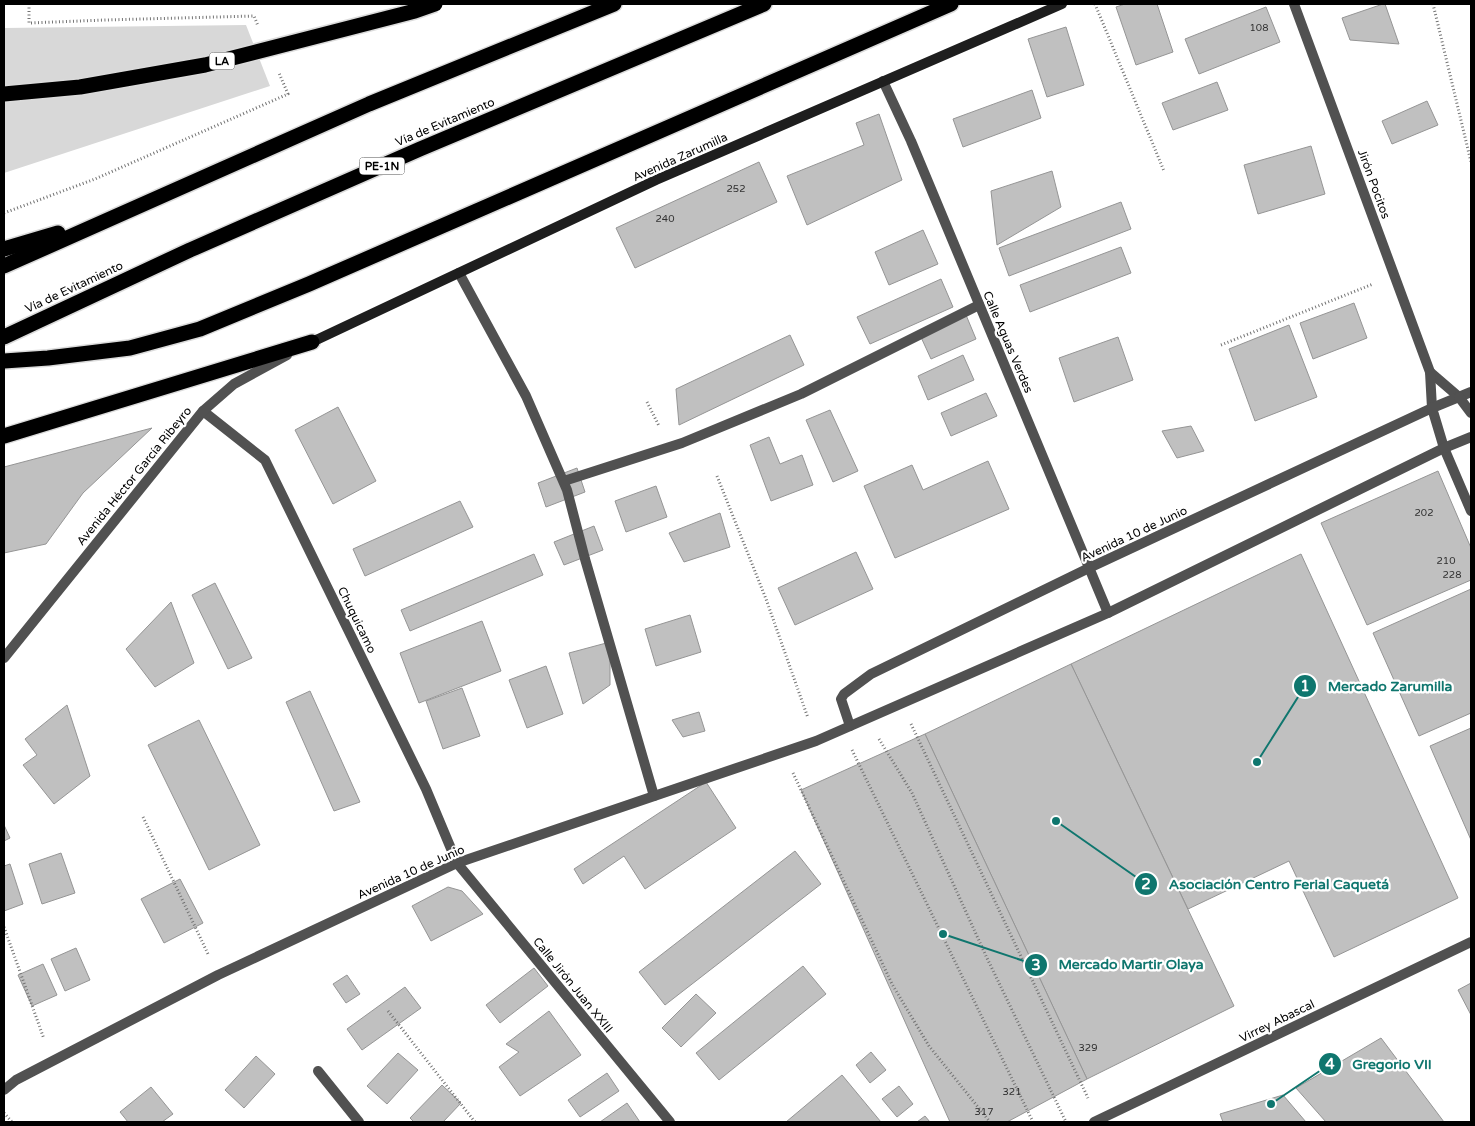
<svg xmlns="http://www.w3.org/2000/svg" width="1475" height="1126" font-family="'Varela Round',sans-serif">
  <rect width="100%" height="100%" fill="#fff"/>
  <path fill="#d8d8d8" d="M246 25 270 86 4 173V28Z"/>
  <g fill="#c0c0c0" stroke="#959595">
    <path d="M1125 4H1157L1173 52 1136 65 1116 7Z"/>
    <path d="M1383 4H1385L1399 44 1350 40 1342 18Z"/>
    <path d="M1266 7 1280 42 1199 74 1185 39Z"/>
    <path d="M1066 27 1084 85 1047 97 1028 39Z"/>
    <path d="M1217 82 1228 110 1173 130 1162 103Z"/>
    <path d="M1032 90 1041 118 963 147 953 119Z"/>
    <path d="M1427 101 1438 125 1392 144 1382 121Z"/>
    <path d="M879 114 902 180 807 225 787 176 864 145 856 123Z"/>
    <path d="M1311 146 1325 194 1258 214 1244 165Z"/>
    <path d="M759 162 777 202 635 268 616 228Z"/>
    <path d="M1052 171 1061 207 997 245 991 191Z"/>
    <path d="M1121 202 1131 229 1009 276 999 248Z"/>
    <path d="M923 230 938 264 889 285 875 252Z"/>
    <path d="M1121 247 1131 273 1030 312 1020 285Z"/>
    <path d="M941 279 953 307 870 344 857 317Z"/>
    <path d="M1354 303 1367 338 1313 359 1300 323Z"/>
    <path d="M966 315 976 339 931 359 920 335Z"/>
    <path d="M1289 325 1317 397 1255 421 1229 349Z"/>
    <path d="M790 335 804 365 679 425 676 389Z"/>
    <path d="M1118 337 1133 380 1074 402 1059 358Z"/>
    <path d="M963 355 974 380 928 400 918 376Z"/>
    <path d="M986 393 997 416 951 436 941 413Z"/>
    <path d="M338 407 376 481 333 504 295 430Z"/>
    <path d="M830 410 858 471 833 482 806 420Z"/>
    <path d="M1191 426 1204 451 1177 458 1162 431Z"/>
    <path d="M152 428 83 493 46 544 4 553V467Z"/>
    <path d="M769 437 780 464 802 455 813 485 771 501 750 445Z"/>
    <path d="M988 461 1009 509 895 558 864 486 912 465 923 490Z"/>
    <path d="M577 468 585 492 546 507 538 483Z"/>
    <path d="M1438 471 1471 548V580L1367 625 1321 523Z"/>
    <path d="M656 486 667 517 626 532 615 501Z"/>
    <path d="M460 501 473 527 365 576 353 549Z"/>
    <path d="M720 513 730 547 684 562 669 533Z"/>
    <path d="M594 526 603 550 564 565 554 542Z"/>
    <path d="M856 552 873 589 795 625 778 588Z"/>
    <path d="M534 554 543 575 410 631 401 610Z"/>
    <path d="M1301 554 1458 898 1334 957 1289 861 1188 909 1071 664Z"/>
    <path d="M215 583 252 658 228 669 192 595Z"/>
    <path d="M1471 589V713L1419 736 1373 633Z"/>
    <path d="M171 602 194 663 155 687 126 649Z"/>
    <path d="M690 615 701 652 656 666 645 629Z"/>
    <path d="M482 621 501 671 419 703 400 653Z"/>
    <path d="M610 642V685L583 704 569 653Z"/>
    <path d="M1071 664 1234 1006 1087 1079 925 734Z"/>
    <path d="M546 666 563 714 527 728 509 680Z"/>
    <path d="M462 688 480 736 443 749 426 701Z"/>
    <path d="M310 691 360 802 334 811 286 702Z"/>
    <path d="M67 705 90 776 54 804 23 765 37 755 25 739Z"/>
    <path d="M699 712 705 731 683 737 672 720Z"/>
    <path d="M199 720 260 845 209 870 148 745Z"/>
    <path d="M1471 728V840L1430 746Z"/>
    <path d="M925 734 1087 1079 1007 1122H950L801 790Z"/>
    <path d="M706 782 736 828 645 889 624 856 583 884 574 869Z"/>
    <path d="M4 825 10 838 4 841Z"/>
    <path d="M795 851 821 884 665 1005 639 972Z"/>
    <path d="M61 853 75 893 42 904 29 864Z"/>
    <path d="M10 864 23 904 4 911V866Z"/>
    <path d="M180 879 203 923 164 943 141 899Z"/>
    <path d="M448 887 462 891 483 914 431 941 412 906Z"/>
    <path d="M76 948 90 980 65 991 51 959Z"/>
    <path d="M43 964 57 995 32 1006 18 975Z"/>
    <path d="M803 966 826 994 719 1080 696 1053Z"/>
    <path d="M534 968 548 986 500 1023 486 1005Z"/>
    <path d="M347 975 360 994 346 1003 333 984Z"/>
    <path d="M1471 983V1015L1458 990Z"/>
    <path d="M405 987 421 1008 362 1050 347 1029Z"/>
    <path d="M696 994 716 1013 681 1047 662 1028Z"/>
    <path d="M549 1011 581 1055 520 1096 499 1067 519 1052 506 1044Z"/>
    <path d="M1381 1038 1444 1122H1326L1296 1088Z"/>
    <path d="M871 1052 886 1070 870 1083 856 1065Z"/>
    <path d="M398 1053 418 1070 387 1104 367 1086Z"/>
    <path d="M256 1056 275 1074 244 1108 225 1090Z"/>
    <path d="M607 1073 619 1091 580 1117 568 1100Z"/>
    <path d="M842 1075 881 1122H786Z"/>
    <path d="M442 1085 461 1103 443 1122H414L410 1118Z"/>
    <path d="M899 1086 913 1104 897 1117 882 1099Z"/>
    <path d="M151 1087 173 1114 162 1122H128L120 1112Z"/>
    <path d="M1283 1095 1306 1122H1223L1220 1114Z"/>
    <path d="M627 1103 640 1122H600Z"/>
    <path d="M925 1116 930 1122H917Z"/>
  </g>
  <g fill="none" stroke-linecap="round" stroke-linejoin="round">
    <defs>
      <g id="motorway">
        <path d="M4 249 58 233"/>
        <path d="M4 266 369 104 614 4"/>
        <path d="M4 337 190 250 420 149 764 4"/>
        <path d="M4 361 48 358 130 348 200 329 309 284 951 4"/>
        <path d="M4 436 312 342"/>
      </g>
    </defs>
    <use href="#motorway" stroke="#dbdbdb" stroke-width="18"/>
    <g stroke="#737373" stroke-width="3" stroke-dasharray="1 2.5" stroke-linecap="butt">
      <path d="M29 4V23L105 20 254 16 258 26"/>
      <path d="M1095 4 1164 171"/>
      <path d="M1433 4 1471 162"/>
      <path d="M4 213 95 179 288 94 279 73"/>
      <path d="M1221 345 1373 284"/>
      <path d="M647 402 659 426"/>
      <path d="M717 476 766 599 808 718"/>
      <path d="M911 724 1088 1098"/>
      <path d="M879 739 912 793 986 956 1066 1122"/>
      <path d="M852 750 1033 1122"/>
      <path d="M793 773 892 984 929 1046 990 1122"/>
      <path d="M143 817 208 954"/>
      <path d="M4 927 44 1039"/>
      <path d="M388 1011 475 1122"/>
      <path d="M4 1113 12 1122"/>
    </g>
    <g stroke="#515151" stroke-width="10">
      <path d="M459 273 526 396 567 490 585 559 654 796"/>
      <path d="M203 411 265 460 426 789 457 863"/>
      <path d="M564 481 682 443 801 394 979 305"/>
    </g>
    <g stroke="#515151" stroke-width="10">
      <path d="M883 81 911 141 1108 613"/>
      <path d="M1430 372 1459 397"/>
      <path d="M4 658 203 411 234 384 287 355"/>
      <path d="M850 726 841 699 844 694 871 674 1089 568 1432 408 1430 372 1294 4"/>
      <path d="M457 863 670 1122"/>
      <path d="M318 1071 359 1122"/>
      <path d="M4 1090 16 1080 218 975 457 863 816 741 1108 613 1444 448"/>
      <path d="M1094 1122 1471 942"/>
    </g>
    <g stroke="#515151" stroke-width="10">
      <path d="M1471 392 1432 408 1444 448 1471 511"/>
      <path d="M1459 397 1471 413"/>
      <path d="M1444 448 1471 437"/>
    </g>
    <path stroke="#1e1e1e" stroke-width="10" d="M312 342 656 180 1062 4"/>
    <use href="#motorway" stroke="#000" stroke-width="15"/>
    <defs>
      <path id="motorway-bridge" d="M4 94 80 87 205 65 415 11 435 4"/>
    </defs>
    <use href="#motorway-bridge" stroke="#dbdbdb" stroke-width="18" stroke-linecap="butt"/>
    <use href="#motorway-bridge" stroke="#000" stroke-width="15"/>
  </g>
  <g text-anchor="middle" stroke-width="4.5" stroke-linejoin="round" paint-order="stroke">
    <g font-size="10" fill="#303030">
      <text x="1259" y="31">108</text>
      <text x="736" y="192">252</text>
      <text x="665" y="222">240</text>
      <text x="1424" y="516">202</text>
      <text x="1446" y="564">210</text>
      <text x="1452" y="578">228</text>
      <text x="1088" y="1051">329</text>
      <text x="1012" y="1095">321</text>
      <text x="984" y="1115">317</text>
    </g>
    <g fill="#fff" stroke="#4c4c4c" stroke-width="1">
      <rect x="209.5" y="52.5" width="25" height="17" rx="4"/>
      <rect x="359.5" y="157.5" width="45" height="17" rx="4"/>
    </g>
    <g font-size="11" font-weight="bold" fill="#000">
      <text x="222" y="65">LA</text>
      <text x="382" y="170">PE-1N</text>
    </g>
    <g font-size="12" fill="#000" stroke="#fff">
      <text transform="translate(445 122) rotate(-23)" y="4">Vía de Evitamiento</text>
      <text transform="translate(680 157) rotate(-24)" y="4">Avenida Zarumilla</text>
      <text transform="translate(1374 184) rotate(70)" y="4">Jirón Pocitos</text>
      <text transform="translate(74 287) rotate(-25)" y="4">Vía de Evitamiento</text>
      <text transform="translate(1008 342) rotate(67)" y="4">Calle Aguas Verdes</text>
      <text transform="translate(134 476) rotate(-51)" y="4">Avenida Héctor García Ribeyro</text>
      <text transform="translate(1134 534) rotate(-25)" y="4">Avenida 10 de Junio</text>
      <text transform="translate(357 620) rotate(64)" y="4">Chuquicamo</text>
      <text transform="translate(411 872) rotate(-24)" y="4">Avenida 10 de Junio</text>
      <text transform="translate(573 985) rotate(51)" y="4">Calle Jirón Juan XXIII</text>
      <text transform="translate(1277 1021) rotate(-26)" y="4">Virrey Abascal</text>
    </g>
  </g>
  <path fill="none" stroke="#0f766e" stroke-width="2" d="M1257 762L1305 686M1056 821L1146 884M943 934L1036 965M1271 1104L1330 1064"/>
  <g fill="#0f766e" stroke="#fff" stroke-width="2">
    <circle cx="1257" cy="762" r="5"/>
    <circle cx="1056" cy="821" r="5"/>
    <circle cx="943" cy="934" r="5"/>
    <circle cx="1271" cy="1104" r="5"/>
    <circle cx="1305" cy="686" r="12"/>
    <circle cx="1146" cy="884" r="12"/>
    <circle cx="1036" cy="965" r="12"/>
    <circle cx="1330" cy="1064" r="12"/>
  </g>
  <g font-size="15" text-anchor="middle" font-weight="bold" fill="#fff">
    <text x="1305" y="691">1</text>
    <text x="1146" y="889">2</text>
    <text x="1036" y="970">3</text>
    <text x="1330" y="1069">4</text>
  </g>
  <g font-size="14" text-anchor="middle" font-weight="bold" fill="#0f766e" stroke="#fff" stroke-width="4.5" stroke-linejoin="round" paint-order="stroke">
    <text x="1390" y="691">Mercado Zarumilla</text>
    <text x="1279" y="889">Asociación Centro Ferial Caquetá</text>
    <text x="1131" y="969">Mercado Martir Olaya</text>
    <text x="1392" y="1069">Gregorio VII</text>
  </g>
  <rect width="1475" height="1126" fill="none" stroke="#000000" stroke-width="10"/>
</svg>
